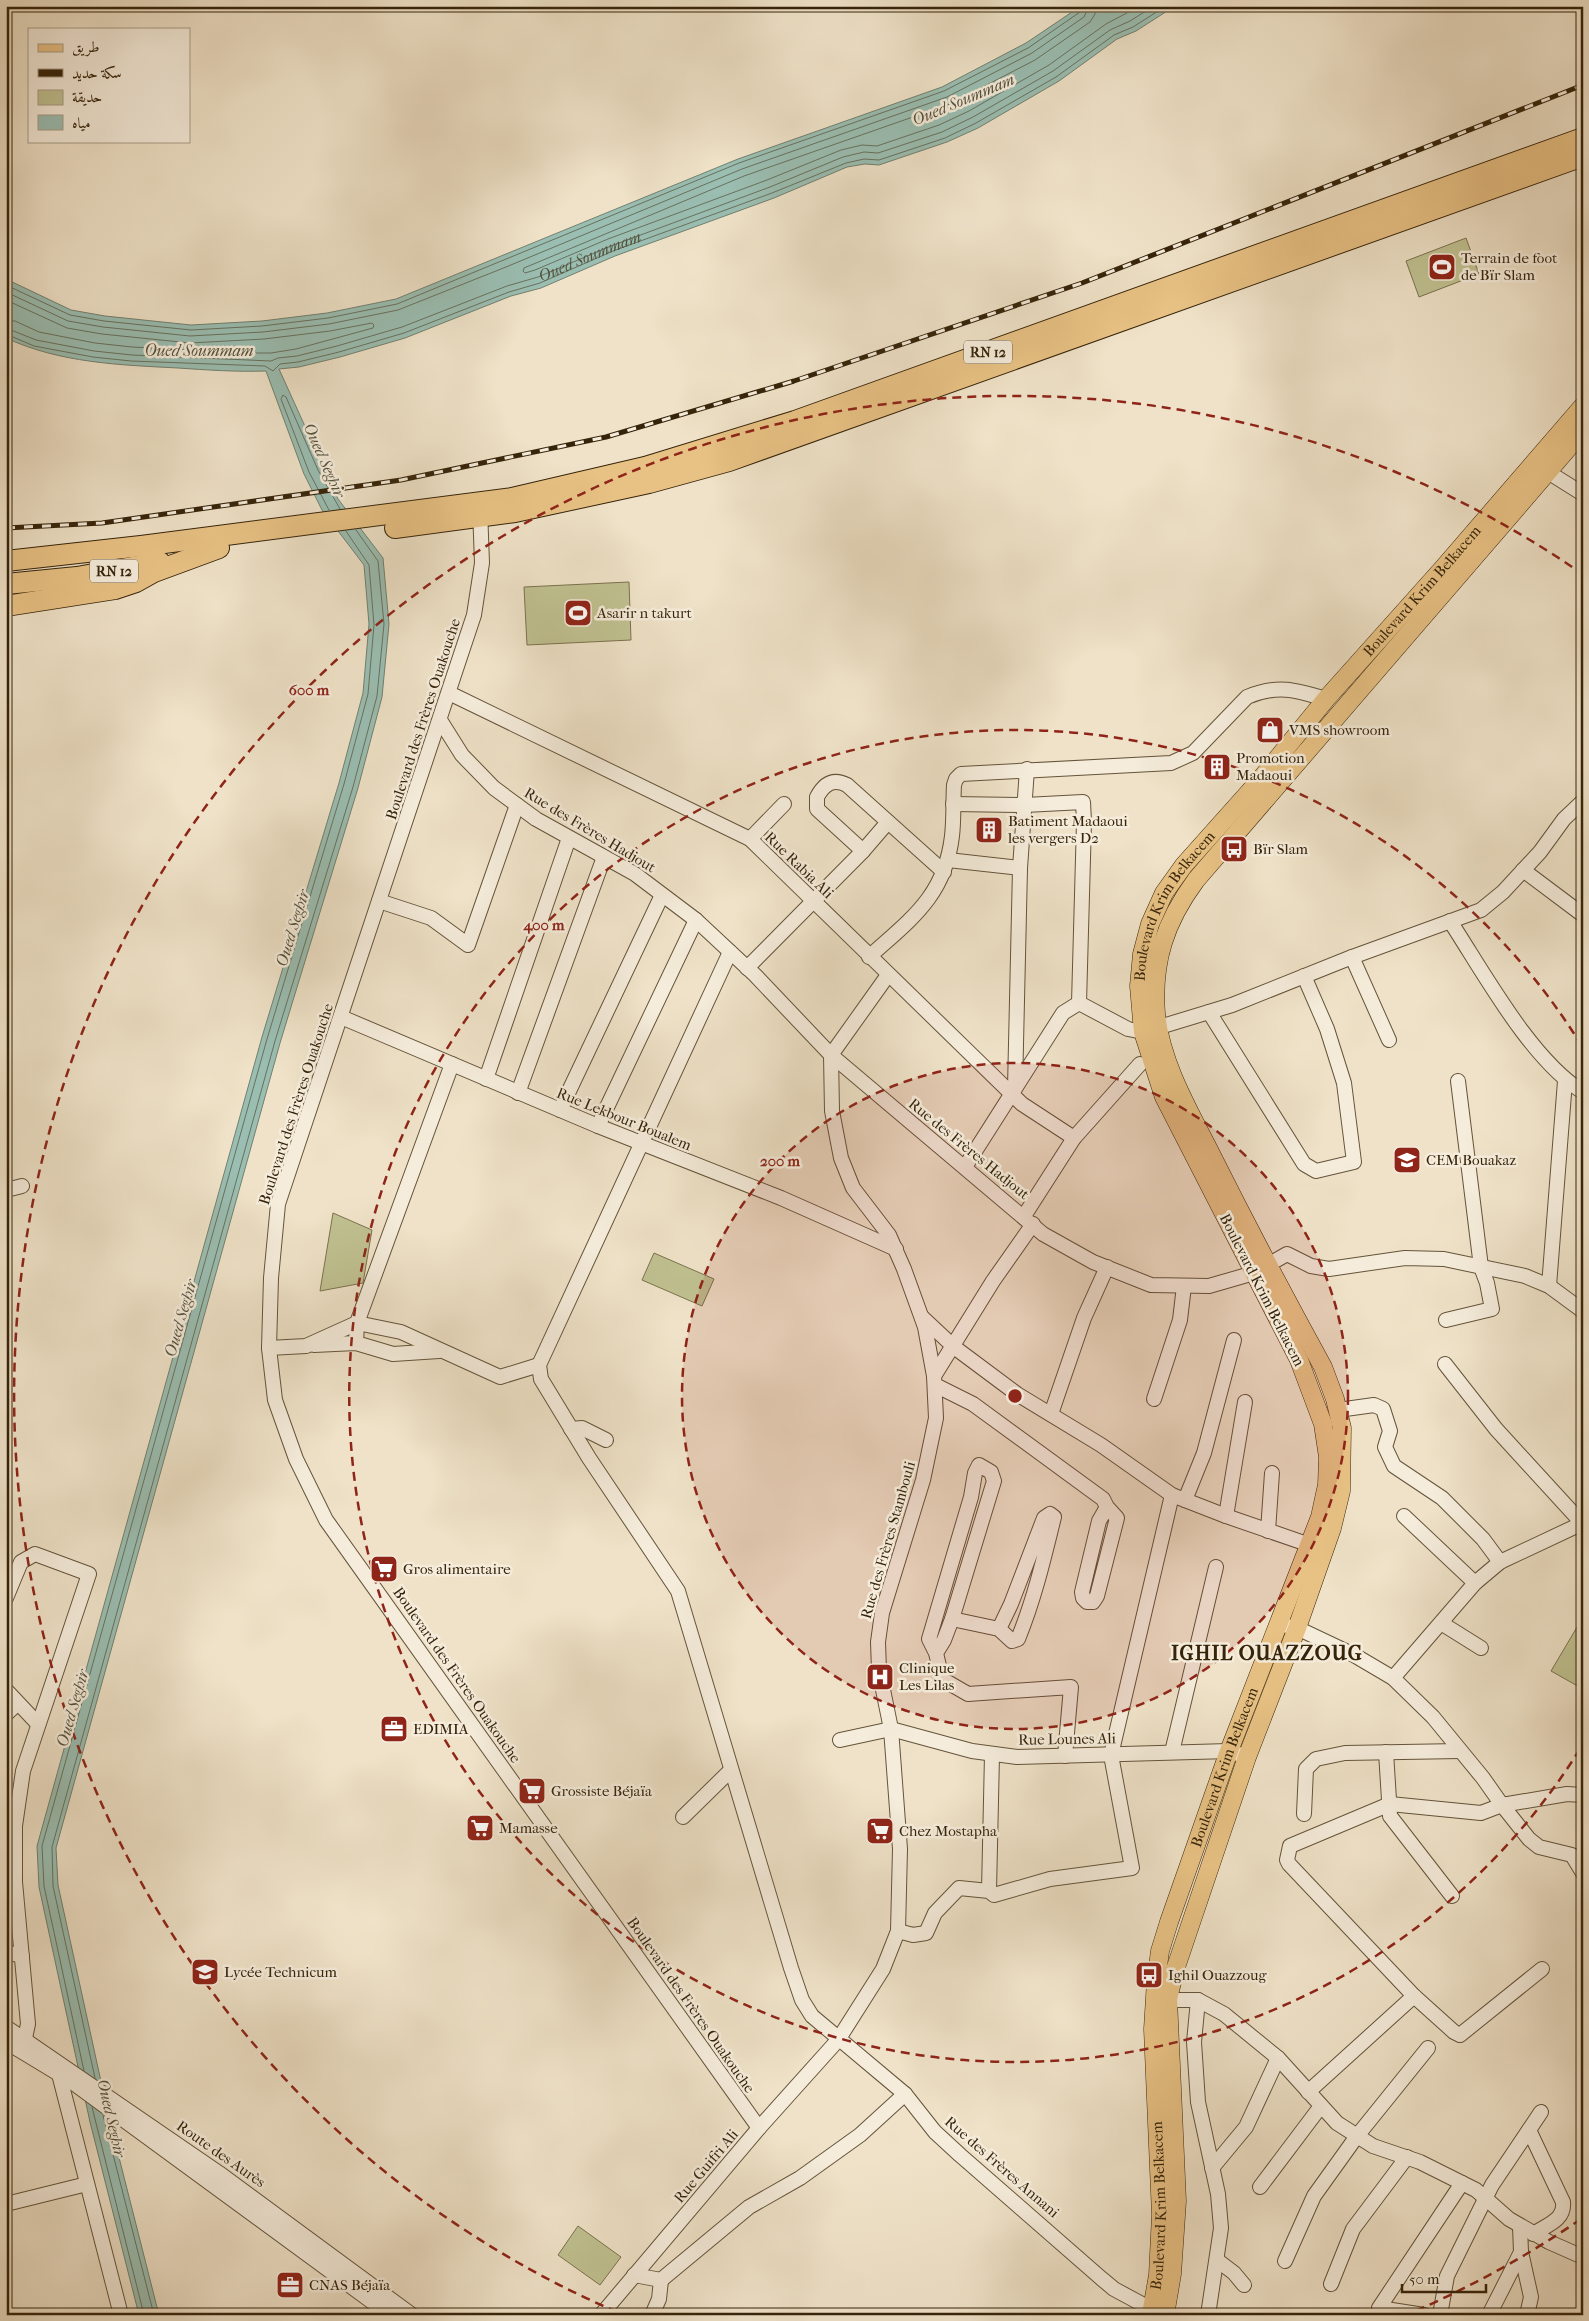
<svg xmlns="http://www.w3.org/2000/svg" width="1589" height="2321" font-family="'IM FELL French Canon',Amiri,serif">
  <rect width="100%" height="100%" fill="#efe2c8"/>
  <filter id="stains"><feTurbulence type="fractalNoise" baseFrequency=".004" numOctaves="4"/><feColorMatrix values="0 0 0 0 .2 0 0 0 0 .09 0 0 0 0 .02 0 0 0 .5 -.17"/></filter>
  <radialGradient id="worn" r=".72"><stop offset=".6" stop-color="#630" stop-opacity="0"/><stop offset="1" stop-color="#630" stop-opacity=".3"/></radialGradient>
  <g fill="#c0c191" stroke="#7b724e">
    <path d="M1466 238 1479 274 1419 297 1406 261Z"/>
    <path d="M629 582 631 640 527 645 524 587Z"/>
    <path d="M333 1213 372 1230 363 1283 320 1291Z"/>
    <path d="M654 1253 714 1279 702 1306 642 1280Z"/>
    <path d="M1583 1617V1689L1551 1671Z"/>
    <path d="M578 2226 621 2257 600 2285 558 2255Z"/>
  </g>
  <path fill="#9abeb2" stroke="#72806f" d="M1081 6H1175L1136 31 1117 39 1059 81 978 128 947 142 879 165 865 164 847 167 774 198 615 256 541 288 511 296 405 338 340 357 299 367 279 369 338 499 383 558 389 624 382 697 358 788 280 1043 56 1848 58 1885 109 2118 159 2315H139L90 2122 39 1887 37 1846 262 1037 339 783 363 693 369 624 364 565 322 510 304 474 266 371C236 372 207 370 178 368 120 365 60 363 6 338V279L71 310 105 316 191 325 262 321 327 313 396 299 738 159 942 87 1026 43Z"/>
  <g fill="none" stroke-linecap="round" stroke-linejoin="round">
    <g stroke="#68715e" stroke-width="1">
      <path d="M1096 6 1095 14 1090 22 1035 60 950 104 744 176 524 268 523 271 525 273 535 270 608 239 767 180 841 150 862 145 877 146 939 125 969 111 1049 65 1106 24 1140 6"/>
      <path d="M6 285 70 315 104 321 191 330 262 326 328 318 397 304 739 163 944 91 1028 48 1080 12 1083 6"/>
      <path d="M6 292 68 321 103 327 190 336 263 332 329 324 398 310 506 267 742 169 947 97 1032 53 1084 17 1089 6"/>
      <path d="M6 300 67 328 102 334 190 343 264 339 330 331 372 323 374 325 373 328 296 349 271 353H246L132 347 95 343 39 332 15 321 6 320"/>
      <path id="s1" d="M6 328 36 340 94 351 132 355 271 361 278 358 297 356 337 346 402 327 507 286 538 277 611 246 770 187 843 157 864 152 878 153 942 132 973 117 1053 71 1110 30 1130 21 1154 6"/>
      <path d="M6 334 34 346 93 357 131 361 265 366 273 371 280 364 298 362 339 352 404 333 509 292 540 283 613 251 772 193 846 163 864 159 879 160 945 138 976 123 1056 77 1114 35 1133 27 1166 6"/>
      <path d="M329 510 309 472 281 399 283 395 286 397 318 470 340 509"/>
      <path d="M84 2071 44 1886 42 1846 267 1039 344 784 368 694 374 625 369 565 346 531"/>
      <path d="M95 2078 53 1886 52 1847 275 1041 353 787 377 696 384 624 378 561 356 530"/>
      <path d="M92 2107 144 2315"/>
      <path d="M103 2115 154 2315"/>
    </g>
    <defs>
      <g id="minor">
        <path d="M1548 472 1583 494"/>
        <path d="M480 509 482 563 474 615 278 1204 271 1278 269 1348 275 1400 296 1459 326 1520 759 2128"/>
        <path d="M449 693 750 839 1022 1104 1074 1138"/>
        <path d="M440 720 462 755 494 788 536 819 635 874 696 920 755 975 831 1055 1043 1234 1093 1262 1151 1285 1209 1286 1254 1273 1287 1254 1311 1266 1329 1269 1405 1258 1444 1259 1525 1276 1549 1286 1583 1311"/>
        <path d="M953 804 1025 805 1083 802 1084 822 1079 1003"/>
        <path d="M750 839 784 804"/>
        <path d="M863 851 817 809V797C824 784 833 778 847 785L944 872"/>
        <path d="M948 860 1020 868"/>
        <path d="M1523 870 1583 915"/>
        <path d="M379 901 431 918 468 945 517 805"/>
        <path d="M1450 921C1484 973 1531 1060 1583 1092"/>
        <path d="M730 952 539 1365 541 1379 589 1458 678 1591 791 1968 802 2000 812 2016 905 2094 935 2132 960 2155 1102 2279 1114 2289 1153 2310"/>
        <path d="M869 957C911 919 945 896 952 836 954 819 953 802 954 785L956 779 961 774 1171 763 1193 753 1247 697C1277 684 1296 690 1326 699"/>
        <path d="M1352 957 1389 1040"/>
        <path d="M747 968 863 851 888 822"/>
        <path d="M1209 1012 1304 1164 1316 1171 1354 1162 1344 1083 1327 1029 1304 976"/>
        <path d="M341 1017 598 1126 781 1198 896 1249"/>
        <path d="M486 1079 569 838"/>
        <path d="M1015 1088 1020 868 1027 769"/>
        <path d="M518 1093 604 857"/>
        <path d="M560 1110 662 895"/>
        <path d="M598 1126 696 920"/>
        <path d="M965 1167 1063 1013 1079 1003 1128 1029 1143 1032 1232 1005 1352 957 1481 910 1503 892 1540 852 1564 819 1583 801"/>
        <path d="M6 1190 22 1186"/>
        <path d="M1024 1216 1074 1138 1140 1064"/>
        <path d="M1549 1286 1565 1081"/>
        <path d="M922 1317 954 1347 1017 1394 1101 1445 1172 1495 1226 1516 1310 1545"/>
        <path d="M1446 1320 1492 1309 1487 1283 1481 1267 1458 1081"/>
        <path d="M356 1343 357 1323 452 1064"/>
        <path d="M314 1345 356 1343 393 1354 439 1351"/>
        <path d="M269 1348 306 1346 357 1323 401 1332 500 1377 539 1365"/>
        <path d="M1445 1364 1496 1429 1582 1523"/>
        <path d="M934 1376 993 1281 1033 1224"/>
        <path d="M935 1385 973 1404 1103 1499 1107 1507 1117 1518 1097 1596 1093 1602H1087L1083 1598 1082 1592 1099 1521 1107 1507"/>
        <path d="M1154 1399 1180 1320 1184 1286"/>
        <path d="M1338 1410 1374 1405 1383 1409 1390 1431 1385 1447 1394 1466 1442 1498 1483 1539 1500 1562"/>
        <path d="M1051 1414 1084 1318 1107 1267"/>
        <path d="M571 1429 582 1428 606 1440"/>
        <path d="M1185 1500 1204 1453 1234 1340"/>
        <path d="M1226 1516 1245 1402"/>
        <path d="M1404 1516 1475 1583"/>
        <path d="M1268 1531 1272 1473"/>
        <path d="M6 1598 21 1562 35 1554 89 1574 23 1771 15 1826V1882L28 2024 25 2038 18 2049"/>
        <path d="M952 1619 999 1629 1012 1641 1018 1639C1034 1600 1044 1558 1054 1517L1050 1514 1044 1518 1011 1604 999 1629"/>
        <path d="M1441 1623 1481 1648"/>
        <path d="M1287 1626 1297 1628 1354 1655 1393 1678 1433 1717 1483 1778 1502 1805 1567 1794 1583 1795"/>
        <path d="M936 1653 944 1640 952 1619 994 1481 991 1472 979 1465 975 1473 971 1497 929 1639 936 1653 942 1679 968 1694 1071 1687 1065 1756"/>
        <path d="M1393 1678 1475 1583 1500 1562 1583 1523"/>
        <path d="M6 1690 38 1724"/>
        <path d="M6 1714 17 1704"/>
        <path d="M840 1740 891 1729 972 1751 1017 1757 1229 1751 1247 1757"/>
        <path d="M1172 1752 1216 1567"/>
        <path d="M1386 1752 1390 1816 1452 1896"/>
        <path d="M1304 1814 1306 1769 1316 1759 1345 1753 1460 1751"/>
        <path d="M683 1817 731 1770"/>
        <path d="M989 1891 992 1755"/>
        <path d="M898 1931 913 1935 926 1933 935 1913 959 1888 989 1891 994 1895 1050 1879 1132 1868 1111 1755 1172 1495"/>
        <path d="M6 1952 22 1956"/>
        <path d="M1542 1969 1460 2035 1454 2032 1414 1996 1289 1864 1287 1860 1290 1846 1390 1804 1481 1813 1502 1805 1529 1839 1539 1847 1572 1855 1583 1873"/>
        <path d="M1158 2000H1198L1224 2014 1278 2058 1337 2123 1373 2146 1420 2162 1476 2190 1509 2219 1549 2242 1583 2257"/>
        <path d="M1198 2000 1194 2042 1198 2102 1218 2194 1221 2228 1208 2315"/>
        <path d="M6 2027 219 2173 412 2315"/>
        <path d="M6 2042 72 2082 390 2315"/>
        <path d="M59 2074 121 2315"/>
        <path d="M1308 2092 1414 1996"/>
        <path d="M1529 2130 1563 2202C1565 2220 1547 2225 1533 2234"/>
        <path d="M1212 2168 1246 2127 1278 2058"/>
        <path d="M1260 2187 1321 2106"/>
        <path d="M6 2204 87 2184"/>
        <path d="M1521 2252 1531 2297 1527 2315"/>
        <path d="M1217 2260 1234 2273 1244 2285"/>
        <path d="M1285 2261 1314 2196 1357 2136 1428 2048"/>
        <path d="M634 2275 661 2280 749 2207 800 2178 860 2135 905 2094"/>
        <path d="M1331 2284 1353 2229 1407 2157"/>
        <path d="M601 2315 759 2128 838 2040 883 1969 898 1931 900 1849 891 1729 879 1670 878 1642 882 1613 923 1480 936 1418 934 1376 925 1327 904 1269 889 1235 853 1188 841 1158 832 1111 831 1055 888 975"/>
        <path d="M652 2315 659 2299 661 2280"/>
        <path d="M1424 2315 1379 2308 1462 2183"/>
        <path d="M1440 2315 1447 2276 1492 2185 1541 2112"/>
        <path d="M1489 2315 1521 2252 1520 2226"/>
      </g>
      <g id="major">
        <path id="s2" d="M1151 2315 1158 2275 1161 2215 1153 2029 1156 1981 1160 1951 1169 1922 1229 1751 1320 1517 1327 1485 1328 1457 1323 1424 1299 1360 1164 1097 1143 1032 1139 986 1142 954 1150 924 1164 893 1184 865 1259 781 1326 699 1444 567 1583 406"/>
        <path d="M1165 2315 1172 2274 1177 2201 1168 1999 1175 1970 1247 1757 1297 1628 1332 1528 1341 1491 1342 1428 1335 1399 1323 1367C1284 1296 1246 1224 1210 1152 1188 1109 1161 1063 1156 1014 1152 961 1165 922 1196 880L1583 431"/>
      </g>
      <g id="highway">
        <path d="M395 528 515 512 649 483 729 461 1583 156"/>
        <path d="M6 561 141 546 512 498 645 467 795 421 1583 138"/>
        <path d="M6 584 77 577 160 562"/>
        <path d="M6 606 115 589 136 582 154 572 219 548"/>
      </g>
    </defs>
    <use href="#minor" stroke="#64543a" stroke-width="16"/>
    <use href="#major" stroke="#36240a" stroke-width="19"/>
    <use href="#highway" stroke="#36240a" stroke-width="22"/>
    <use href="#minor" stroke="#f5ecdb" stroke-width="14"/>
    <use href="#major" stroke="#e8c184" stroke-width="18"/>
    <use href="#highway" stroke="#e8c184" stroke-width="20"/>
    <defs>
      <path id="rail" d="M6 528 102 523 401 480 606 437 794 381 1082 283 1583 85"/>
    </defs>
    <use href="#rail" stroke="#36240a" stroke-width="5"/>
    <use href="#rail" stroke="#f5ecdb" stroke-width="3" stroke-dasharray="9" stroke-linecap="butt"/>
  </g>
  <circle cx="1015" cy="1396" r="333" fill="#8f2418" fill-opacity=".12"/>
  <g fill="none" stroke="#8f2418" stroke-width="2.5" stroke-dasharray="9 6">
    <circle cx="1015" cy="1396" r="333"/>
    <path d="M1580 1749A666 666 0 1 1 1580 1043"/>
    <path d="M1581 2219A999 999 0 0 1 1413 2312M617 2312A999 999 0 1 1 1581 573"/>
  </g>
  <defs>
    <symbol id="stadium-square" viewBox="-11 -11 22 22"><rect x="-9" y="-9" width="18" height="18" rx="4" fill="#8f2418" stroke="#f5ecdb"/><path d="M0-5a6.5 5 0 1 0 0 10a6.5 5 0 1 0 0-10ZM-3.5-1.8h7v3.6h-7Z" fill="#fff"/></symbol>
    <symbol id="shop-square" viewBox="-11 -11 22 22"><rect x="-9" y="-9" width="18" height="18" rx="4" fill="#8f2418" stroke="#f5ecdb"/><path d="M-5-2.5h2.3a2.7 3.5 0 0 1 5.4 0H5L5.5 6h-11ZM-1.5-2.5h3a1.5 2.3 0 0 0-3 0Z" fill="#fff"/></symbol>
    <symbol id="building-square" viewBox="-11 -11 22 22"><rect x="-9" y="-9" width="18" height="18" rx="4" fill="#8f2418" stroke="#f5ecdb"/><path d="M-4-6H4V6H1V3H-1V6H-4ZM-2.5-4.3h1.7v1.8h-1.7ZM.8-4.3h1.7v1.8H.8ZM-2.5-1h1.7V.8h-1.7ZM.8-1h1.7V.8H.8Z" fill="#fff"/></symbol>
    <symbol id="bus-square" viewBox="-11 -11 22 22"><rect x="-9" y="-9" width="18" height="18" rx="4" fill="#8f2418" stroke="#f5ecdb"/><path d="M-5-6H5V4H4V6H2V4H-2V6H-4V4H-5ZM-3.5-4V0h7V-4ZM-3.5 1.2v1.5H-2V1.2ZM2 1.2v1.5H3.5V1.2Z" fill="#fff"/></symbol>
    <symbol id="school-square" viewBox="-11 -11 22 22"><rect x="-9" y="-9" width="18" height="18" rx="4" fill="#8f2418" stroke="#f5ecdb"/><path d="M0-5L7-2L0 1L-7-2ZM-4 1L0 2.5L4 1V4Q0 6-4 4Z" fill="#fff"/></symbol>
    <symbol id="supermarket-square" viewBox="-11 -11 22 22"><rect x="-9" y="-9" width="18" height="18" rx="4" fill="#8f2418" stroke="#f5ecdb"/><path d="M-6-5.5h2.5l.6 2H6L4.5 2H-2.5L-4.4-4H-6ZM-1.5 3.2a1.3 1.3 0 1 0 .1 0ZM3 3.2a1.3 1.3 0 1 0 .1 0Z" fill="#fff"/></symbol>
    <symbol id="hospital-square" viewBox="-11 -11 22 22"><rect x="-9" y="-9" width="18" height="18" rx="4" fill="#8f2418" stroke="#f5ecdb"/><path d="M-5-5h3v3.5h4V-5h3V5h-3V1.5h-4V5h-3Z" fill="#fff"/></symbol>
    <symbol id="office-square" viewBox="-11 -11 22 22"><rect x="-9" y="-9" width="18" height="18" rx="4" fill="#8f2418" stroke="#f5ecdb"/><path d="M-6-3h4V-5.5h4V-3h4V5H-6ZM-1-4.5V-3h2v-1.5ZM-6 0V1H6V0Z" fill="#fff"/></symbol>
  </defs>
  <g fill-rule="evenodd">
    <use href="#stadium-square" x="1426" y="251" width="32" height="32"/>
    <use href="#stadium-square" x="562" y="597" width="32" height="32"/>
    <use href="#shop-square" x="1254" y="714" width="32" height="32"/>
    <use href="#building-square" x="1201" y="751" width="32" height="32"/>
    <use href="#building-square" x="973" y="814" width="32" height="32"/>
    <use href="#bus-square" x="1218" y="833" width="32" height="32"/>
    <use href="#school-square" x="1391" y="1144" width="32" height="32"/>
    <use href="#supermarket-square" x="368" y="1553" width="32" height="32"/>
    <use href="#hospital-square" x="864" y="1661" width="32" height="32"/>
    <use href="#office-square" x="378" y="1713" width="32" height="32"/>
    <use href="#supermarket-square" x="516" y="1775" width="32" height="32"/>
    <use href="#supermarket-square" x="464" y="1812" width="32" height="32"/>
    <use href="#supermarket-square" x="864" y="1815" width="32" height="32"/>
    <use href="#school-square" x="189" y="1956" width="32" height="32"/>
    <use href="#bus-square" x="1133" y="1959" width="32" height="32"/>
    <use href="#office-square" x="274" y="2269" width="32" height="32"/>
  </g>
  <g text-anchor="middle" stroke-width="5" stroke-linejoin="round" paint-order="stroke">
    <g fill="#f5ecdb" stroke="#6f6049" stroke-width="1">
      <rect x="964" y="340.5" width="48" height="23" rx="4"/>
      <rect x="90" y="559.5" width="48" height="23" rx="4"/>
    </g>
    <g font-size="14" font-weight="bold" fill="#36240a">
      <text x="988" y="357">RN 12</text>
      <text x="114" y="576">RN 12</text>
    </g>
    <g font-size="15" fill="#36240a" stroke="#f5ecdb" text-anchor="start">
      <text x="1461" y="263">Terrain de foot<tspan x="1461" dy="17">de Bïr Slam</tspan></text>
      <text x="597" y="618">Asarir n takurt</text>
      <text x="1289" y="735">VMS showroom</text>
      <text x="1236" y="763">Promotion<tspan x="1236" dy="17">Madaoui</tspan></text>
      <text x="1008" y="826">Batiment Madaoui<tspan x="1008" dy="17">les vergers D2</tspan></text>
      <text x="1253" y="854">Bïr Slam</text>
      <text x="1426" y="1165">CEM Bouakaz</text>
      <text x="403" y="1574">Gros alimentaire</text>
      <text x="899" y="1673">Clinique<tspan x="899" dy="17">Les Lilas</tspan></text>
      <text x="413" y="1734">EDIMIA</text>
      <text x="551" y="1796">Grossiste Béjaïa</text>
      <text x="499" y="1833">Mamasse</text>
      <text x="899" y="1836">Chez Mostapha</text>
      <text x="224" y="1977">Lycée Technicum</text>
      <text x="1168" y="1980">Ighil Ouazzoug</text>
      <text x="309" y="2290">CNAS Béjaïa</text>
    </g>
    <g font-size="15" fill="#36240a" stroke="#f5ecdb">
      <text dy="5" stroke="none"><textPath href="#s2" startOffset="1895">Boulevard Krim Belkacem</textPath></text>
      <text transform="translate(423 719) rotate(-72)" y="5">Boulevard des Frères Ouakouche</text>
      <text transform="translate(590 830) rotate(31)" y="5">Rue des Frères Hadjout</text>
      <text transform="translate(799 865) rotate(44)" y="5">Rue Rabia Ali</text>
      <text dy="5" stroke="none"><textPath href="#s2" startOffset="1490">Boulevard Krim Belkacem</textPath></text>
      <text transform="translate(296 1104) rotate(-72)" y="5">Boulevard des Frères Ouakouche</text>
      <text transform="translate(624 1119) rotate(22)" y="5">Rue Lekbour Boualem</text>
      <text transform="translate(969 1149) rotate(39)" y="5">Rue des Frères Hadjout</text>
      <text transform="translate(1262 1290) rotate(63)" y="5">Boulevard Krim Belkacem</text>
      <text transform="translate(888 1540) rotate(-74)" y="5">Rue des Frères Stambouli</text>
      <text transform="translate(457 1675) rotate(55)" y="5">Boulevard des Frères Ouakouche</text>
      <text transform="translate(1067 1739) rotate(-1)" y="5">Rue Lounes Ali</text>
      <text dy="5" stroke="none"><textPath href="#s2" startOffset="560">Boulevard Krim Belkacem</textPath></text>
      <text transform="translate(691 2005) rotate(55)" y="5">Boulevard des Frères Ouakouche</text>
      <text transform="translate(221 2154) rotate(35)" y="5">Route des Aurès</text>
      <text transform="translate(706 2166) rotate(-50)" y="5">Rue Guifri Ali</text>
      <text transform="translate(1002 2167) rotate(41)" y="5">Rue des Frères Annani</text>
      <text dy="5" stroke="none"><textPath href="#s2" startOffset="110">Boulevard Krim Belkacem</textPath></text>
    </g>
    <g font-size="16" font-style="italic" fill="#54523c" stroke="#f5ecdb">
      <text transform="translate(963 99) rotate(-23)" y="6">Oued Soummam</text>
      <text dy="6" stroke="none"><textPath href="#s1" startOffset="605">Oued Soummam</textPath></text>
      <text x="199" y="356">Oued Soummam</text>
      <text transform="translate(325 460) rotate(66)" y="6">Oued Seghir</text>
      <text transform="translate(292 928) rotate(-73)" y="6">Oued Seghir</text>
      <text transform="translate(180 1318) rotate(-74)" y="6">Oued Seghir</text>
      <text transform="translate(72 1708) rotate(-74)" y="6">Oued Seghir</text>
      <text transform="translate(112 2118) rotate(77)" y="6">Oued Seghir</text>
    </g>
    <g font-size="20" font-weight="bold" letter-spacing="1" fill="#36240a" stroke="#f5ecdb">
      <text x="1267" y="1660">IGHIL OUAZZOUG</text>
    </g>
  </g>
  <circle cx="1015" cy="1396" r="8" fill="#8f2418" stroke="#f5ecdb" stroke-width="2.5"/>
  <g font-size="15" text-anchor="middle" font-weight="bold" fill="#8f2418" stroke="#f5ecdb" stroke-width="5" stroke-linejoin="round" paint-order="stroke">
    <text x="309" y="695">600 m</text>
    <text x="544" y="930">400 m</text>
    <text x="780" y="1166">200 m</text>
  </g>
  <rect width="1589" height="2321" fill="none" stroke="#efe2c8" stroke-width="25"/>
  <rect x="8" y="8" width="1574" height="2306" fill="none" stroke="#36240a" stroke-width="2.5"/>
  <rect x="12" y="12" width="1564" height="2296" fill="none" stroke="#36240a"/>
  <rect x="28" y="28" width="162" height="115" fill="#f5ecdb" stroke="#a99c87"/>
  <rect x="38" y="44" width="25" height="8" fill="#e8c184" stroke="#a99c87"/>
  <text x="72" y="52" font-size="15" fill="#36240a">طريق</text>
  <rect x="38" y="69" width="25" height="8" fill="#36240a" stroke="#a99c87"/>
  <text x="72" y="78" font-size="15" fill="#36240a">سكة حديد</text>
  <rect x="38" y="90" width="25" height="15" fill="#c0c191" stroke="#a99c87"/>
  <text x="72" y="102" font-size="15" fill="#36240a">حديقة</text>
  <rect x="38" y="115" width="25" height="15" fill="#9abeb2" stroke="#a99c87"/>
  <text x="72" y="128" font-size="15" fill="#36240a">مياه</text>
  <path d="M1402 2284v8h84v-8" fill="none" stroke="#36240a" stroke-width="2.5"/>
  <text x="1409" y="2284" font-size="15" fill="#36240a" stroke="#f5ecdb" stroke-width="4" paint-order="stroke">50 m</text>
  <rect width="100%" height="100%" filter="url(#stains)"/>
  <rect width="100%" height="100%" fill="url(#worn)"/>
</svg>
